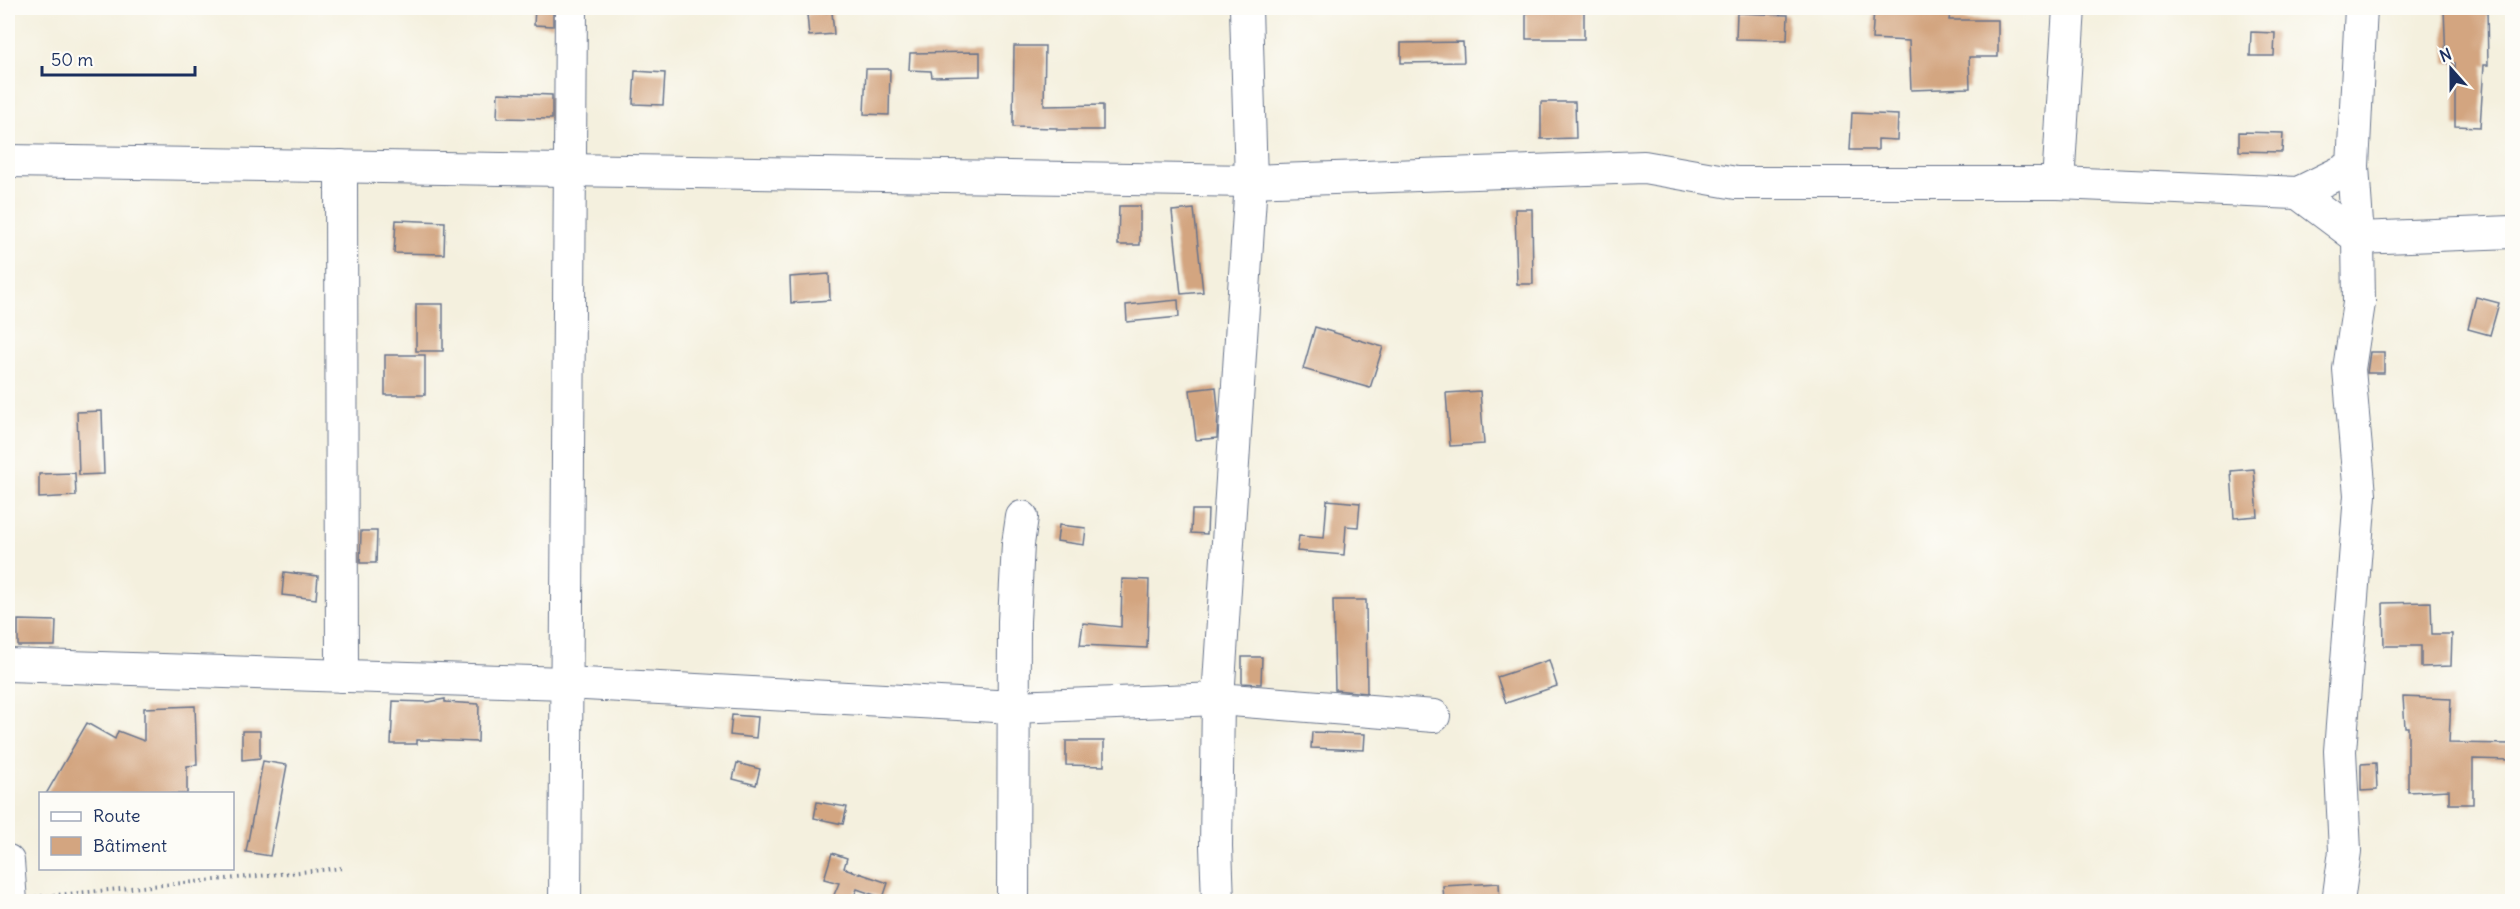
<svg xmlns="http://www.w3.org/2000/svg" width="2520" height="909" font-family="Delius,sans-serif">
  <rect width="100%" height="100%" fill="#fdfcf7"/>
  <filter id="ink" filterUnits="userSpaceOnUse"><feTurbulence type="fractalNoise" baseFrequency=".0167" numOctaves="2"/><feDisplacementMap in="SourceGraphic" scale="12" xChannelSelector="R" yChannelSelector="G"/><feConvolveMatrix kernelMatrix="1 2 1 2 8 2 1 2 1" color-interpolation-filters="sRGB"/></filter>
  <filter id="wash" filterUnits="userSpaceOnUse"><feTurbulence type="fractalNoise" baseFrequency=".008" numOctaves="4" result="noise"/><feDisplacementMap in="SourceGraphic" scale="24" xChannelSelector="R" yChannelSelector="G"/><feGaussianBlur stdDeviation="1.35" result="paint"/><feColorMatrix in="noise" values="0 0 0 0 0 0 0 0 0 0 0 0 0 0 0 0 0 1.4 0 .05"/><feComposite in="paint" operator="in"/></filter>
  <g filter="url(#wash)">
    <rect width="100%" height="100%" fill="#f4f0de"/>
    <g id="blocks">
      <g fill="#d3a580">
        <path d="M535 8H553V26L534 25Z"/>
        <path d="M1584 8V39H1526V9Z"/>
        <path d="M1874 8H1910V12L1950 13 1949 20H1998V57H1969L1970 88 1911 90 1909 41 1872 39Z"/>
        <path d="M2444 8H2487L2488 65H2484L2480 127 2455 126V63H2446Z"/>
        <path d="M832 12 834 34 809 36 807 14Z"/>
        <path d="M1737 13 1788 15 1787 40 1736 39Z"/>
        <path d="M2251 32 2275 33 2274 56H2250Z"/>
        <path d="M1463 42 1464 62 1401 63V43Z"/>
        <path d="M1014 46H1045L1044 106 1103 105V130H1057V128L1013 127Z"/>
        <path d="M980 52V76L932 77 931 71 909 70 910 53Z"/>
        <path d="M866 69H890L889 115 864 114Z"/>
        <path d="M635 71 665 73 663 105 633 104Z"/>
        <path d="M498 93 552 95V119L497 118Z"/>
        <path d="M1541 102H1575L1576 138 1541 139Z"/>
        <path d="M1852 113 1898 115 1897 140 1878 139V150H1850Z"/>
        <path d="M2239 132 2283 133 2282 152 2239 151Z"/>
        <path d="M1119 206H1140V245H1118Z"/>
        <path d="M1194 209 1203 292 1181 294 1172 211Z"/>
        <path d="M1515 209H1532L1533 284H1517Z"/>
        <path d="M396 220 445 222 444 254 394 253Z"/>
        <path d="M829 274 830 300 791 303 790 277Z"/>
        <path d="M2476 297 2499 303 2490 335 2468 329Z"/>
        <path d="M1178 300 1179 317 1127 322 1126 305Z"/>
        <rect x="416" y="304" width="27" height="47"/>
        <path d="M1315 327 1383 347 1370 388 1303 369Z"/>
        <path d="M2370 352H2384V373H2367Z"/>
        <rect x="385" y="355" width="40" height="40"/>
        <path d="M1216 387 1218 409 1217 438 1196 440 1190 390Z"/>
        <path d="M1480 391 1484 444 1450 446 1446 393Z"/>
        <path d="M102 411 104 474 79 475 77 412Z"/>
        <path d="M2254 469 2258 516 2234 518 2231 471Z"/>
        <path d="M75 473 76 496 39 498V474Z"/>
        <path d="M1327 500 1360 503 1358 527 1346 526 1344 555 1297 551 1299 536 1324 538Z"/>
        <path d="M1192 510H1208L1207 534 1191 533Z"/>
        <path d="M1059 525 1086 528 1084 545 1057 541Z"/>
        <path d="M361 531H377L376 563H360Z"/>
        <path d="M284 572 318 576 316 599 282 595Z"/>
        <path d="M1122 579 1149 580 1147 648 1080 645 1083 623 1121 627Z"/>
        <path d="M1333 600H1366L1367 693 1335 690Z"/>
        <path d="M2431 602 2432 634H2452L2451 666 2421 667V646H2384L2383 603Z"/>
        <path d="M18 620 56 621 55 646H18Z"/>
        <path d="M1242 657H1262L1261 684 1242 683Z"/>
        <path d="M1549 660 1557 686 1506 703 1497 677Z"/>
        <path d="M2403 697 2451 699 2449 743 2512 744V760L2473 759V804H2449V790L2408 792V727H2405Z"/>
        <path d="M445 699V702L479 704 478 742 427 740H417V744H391L393 701 429 702Z"/>
        <path d="M195 706 197 765 187 766V794H46L87 723 115 739 118 731 144 741V708Z"/>
        <path d="M732 715 758 717 756 738 730 735Z"/>
        <path d="M242 731H260V758L242 760Z"/>
        <path d="M1312 732 1365 734 1364 750 1311 748Z"/>
        <path d="M1066 741H1104V766L1066 765Z"/>
        <path d="M263 761 287 765 270 856 246 852Z"/>
        <path d="M737 763 760 769 756 785 733 779Z"/>
        <path d="M2376 763 2377 790 2361 791V764Z"/>
        <path d="M817 802 847 807 843 824 814 818Z"/>
        <path d="M832 853 847 858 844 868 888 883 883 898 857 889 852 902H831L839 883 824 879Z"/>
        <path d="M1499 883 1500 902H1444L1443 886Z"/>
      </g>
    </g>
  </g>
  <g filter="url(#ink)">
    <use href="#blocks" fill-opacity="0" stroke="#67738b" stroke-width="1.5"/>
    <g fill="none" stroke-linecap="round" stroke-linejoin="round">
      <defs>
        <g id="minor">
          <path d="M8 161 1251 181 1644 167 1736 183H2058L2298 193 2353 166"/>
          <path d="M341 166 342 676"/>
          <path d="M2058 183 2069 8"/>
          <path d="M2298 193 2358 238 2512 232"/>
          <path d="M8 665 566 683 1014 707 1218 699 1434 716"/>
          <path d="M8 861 11 902"/>
          <path d="M565 902 571 8"/>
          <path d="M1013 902 1014 621 1018 544 1022 517"/>
          <path d="M1218 902 1216 846 1218 699 1251 181 1246 8"/>
          <path d="M2338 902 2345 851 2340 751 2360 495 2349 369 2359 303 2358 238 2353 166 2361 8"/>
        </g>
      </defs>
      <use href="#minor" stroke="#67738b" stroke-width="34"/>
      <path stroke="#67738b" stroke-width="4" stroke-dasharray="1.5 4.5" stroke-linecap="butt" d="M35 897 343 868"/>
      <use href="#minor" stroke="#fff" stroke-width="32"/>
    </g>
  </g>
  <rect width="2520" height="909" fill="none" stroke="#fdfcf7" stroke-width="30"/>
  <rect x="39" y="792" width="195" height="78" fill="#fdfcf7" stroke="#a3aaba" stroke-width="1.5"/>
  <rect x="51" y="812" width="30" height="9" fill="#ffffff" stroke="#a3aaba" stroke-width="1.5"/>
  <text x="93" y="822" font-size="18" fill="#1b2f5e">Route</text>
  <rect x="51" y="837" width="30" height="18" fill="#d3a580" stroke="#a3aaba" stroke-width="1.5"/>
  <text x="93" y="852" font-size="18" fill="#1b2f5e">Bâtiment</text>
  <g transform="translate(2451 69) rotate(339)" stroke="#fdfcf7" stroke-width="4.5" paint-order="stroke">
  <path d="M0-4.5L10 22L0 15L-10 22Z" fill="#1b2f5e"/>
  <text y="-9" font-size="16" font-weight="bold" text-anchor="middle" fill="#1b2f5e">N</text>
  </g>
  <path d="M42 66v9h153v-9" fill="none" stroke="#1b2f5e" stroke-width="3"/>
  <text x="51" y="66" font-size="18" fill="#1b2f5e" stroke="#fdfcf7" stroke-width="4.5" paint-order="stroke">50 m</text>
</svg>
